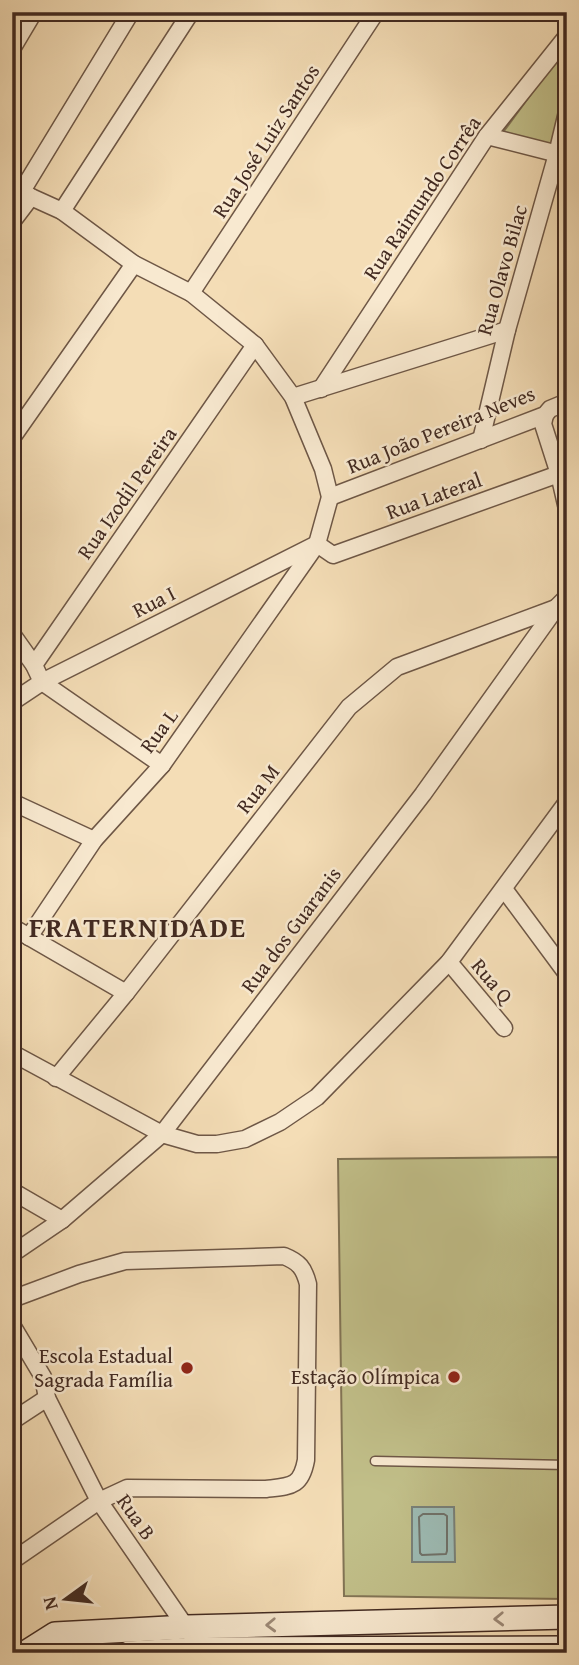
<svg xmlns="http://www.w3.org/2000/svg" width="579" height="1665" font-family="'Gentium Book Plus',serif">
  <rect width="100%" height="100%" fill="#f4ddb6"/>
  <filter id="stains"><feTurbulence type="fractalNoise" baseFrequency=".00286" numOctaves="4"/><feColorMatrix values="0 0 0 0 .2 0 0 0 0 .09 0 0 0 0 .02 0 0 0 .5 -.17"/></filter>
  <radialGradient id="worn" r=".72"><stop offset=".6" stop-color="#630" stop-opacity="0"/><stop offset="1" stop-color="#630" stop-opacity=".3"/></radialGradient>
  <g fill="#c1bf89" stroke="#827455" stroke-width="2">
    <path d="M567 45V75L553 150 501 135Z"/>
    <path d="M567 1157V1599L344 1596 338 1159Z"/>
  </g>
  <path fill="#9dbbb4" stroke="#798179" stroke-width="2" d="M412 1507H454L455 1562H412Z"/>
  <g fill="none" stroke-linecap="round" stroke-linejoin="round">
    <path stroke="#70726a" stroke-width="2" d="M423 1514H444L447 1516V1551L446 1554 422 1555 420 1553 419 1517Z"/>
    <defs>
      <path id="lane" d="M375 1461 567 1465"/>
      <g id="street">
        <path d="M12 49 34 12"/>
        <path d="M487 136 566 156"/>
        <path d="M12 184 31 197 62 211 134 264 191 293 255 345 293 397 323 469 330 497 317 544 162 765 94 840 29 937"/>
        <path d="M22 191 131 12"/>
        <path d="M62 211 191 12"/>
        <path d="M12 222 31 197"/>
        <path d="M191 293 376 12"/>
        <path d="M321 389 487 136 567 36"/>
        <path d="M293 397 507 330"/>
        <path d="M545 415 543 424 559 474 567 509"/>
        <path d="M12 438 134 264"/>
        <path d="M481 440 507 330 557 154 567 112"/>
        <path d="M330 497 545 415 550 409 567 402"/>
        <path d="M317 544 333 555 567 471"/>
        <path d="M12 634 34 665 42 682 162 765"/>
        <path d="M34 665 255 345"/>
        <path d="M12 702 42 682 315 545"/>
        <path d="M12 802 94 840"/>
        <path d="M504 889 567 974"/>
        <path d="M12 927 126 993"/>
        <path d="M449 962 504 1028"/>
        <path d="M12 1053 162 1134 197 1144H217L245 1139 280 1122 317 1097 449 962 567 802"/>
        <path d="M56 1078 126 993 349 707 397 667 556 608"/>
        <path d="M12 1191 62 1220"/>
        <path d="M12 1254 62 1220 162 1134 423 794 556 608 567 597"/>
        <path d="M12 1299 79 1274 125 1261 284 1256C299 1262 304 1268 308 1284L306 1460C301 1487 291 1486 266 1489L127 1488 99 1501 12 1561"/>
        <path d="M12 1325 43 1377 47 1398 99 1501 190 1633"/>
        <path d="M12 1421 47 1398"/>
      </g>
      <g id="secondary">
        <path d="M25 1653 55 1634 187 1627 567 1617"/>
        <path d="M129 1653 200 1649 567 1648"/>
      </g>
    </defs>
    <use href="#lane" stroke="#6e5746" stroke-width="11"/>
    <use href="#street" stroke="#6e5746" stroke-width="19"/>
    <use href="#secondary" stroke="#422a21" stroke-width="26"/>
    <use href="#lane" stroke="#f8e9d0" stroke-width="8"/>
    <use href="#street" stroke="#f8e9d0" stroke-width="16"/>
    <use href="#secondary" stroke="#f8e9d0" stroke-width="23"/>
  </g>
  <defs><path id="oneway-chevron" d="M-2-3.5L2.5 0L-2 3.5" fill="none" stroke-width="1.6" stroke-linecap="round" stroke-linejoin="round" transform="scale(1.75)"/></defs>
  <g stroke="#9d8a78">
    <use href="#oneway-chevron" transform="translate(499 1619) rotate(178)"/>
    <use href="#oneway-chevron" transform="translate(271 1625) rotate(178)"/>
  </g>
  <g fill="#8f2418" stroke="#f8e9d0" stroke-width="2.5">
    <circle cx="187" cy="1368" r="7"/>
    <circle cx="454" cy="1377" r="7"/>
  </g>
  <g text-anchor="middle" stroke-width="5" stroke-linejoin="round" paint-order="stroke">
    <g font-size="21" fill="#422a21" stroke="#f8e9d0">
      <text transform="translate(266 141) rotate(-57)" y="7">Rua José Luiz Santos</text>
      <text transform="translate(422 198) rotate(-56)" y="7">Rua Raimundo Corrêa</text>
      <text transform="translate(502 270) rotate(-74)" y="7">Rua Olavo Bilac</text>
      <text transform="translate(441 430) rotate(-22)" y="7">Rua João Pereira Neves</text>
      <text transform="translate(127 493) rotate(-55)" y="7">Rua Izodil Pereira</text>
      <text transform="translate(434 496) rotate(-20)" y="7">Rua Lateral</text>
      <text transform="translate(154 602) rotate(-27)" y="7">Rua I</text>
      <text transform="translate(159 731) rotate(-54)" y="7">Rua L</text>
      <text transform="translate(258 789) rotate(-52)" y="7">Rua M</text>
      <text transform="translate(291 930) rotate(-53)" y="7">Rua dos Guaranis</text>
      <text transform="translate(492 981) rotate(50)" y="7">Rua Q</text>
      <text transform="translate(136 1517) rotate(55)" y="7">Rua B</text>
    </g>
    <g font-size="21" fill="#422a21" stroke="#f8e9d0" text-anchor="end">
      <text x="173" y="1363">Escola Estadual<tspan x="173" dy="24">Sagrada Família</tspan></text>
      <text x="440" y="1384">Estação Olímpica</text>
    </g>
    <g font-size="28" font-weight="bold" letter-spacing="2" fill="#422a21" stroke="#f8e9d0">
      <text x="138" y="937">FRATERNIDADE</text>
    </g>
  </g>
  <rect width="579" height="1665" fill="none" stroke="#f4ddb6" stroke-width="42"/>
  <rect x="14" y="14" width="551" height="1637" fill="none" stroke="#422a21" stroke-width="3.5"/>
  <rect x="21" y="21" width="537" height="1623" fill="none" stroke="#422a21" stroke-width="2"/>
  <g transform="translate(66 1599) rotate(255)" stroke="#f8e9d0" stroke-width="5" paint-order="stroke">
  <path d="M0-5L12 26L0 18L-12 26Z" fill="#422a21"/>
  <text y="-10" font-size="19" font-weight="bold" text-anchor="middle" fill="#422a21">N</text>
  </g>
  <rect width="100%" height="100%" filter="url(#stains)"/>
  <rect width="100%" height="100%" fill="url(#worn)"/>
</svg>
